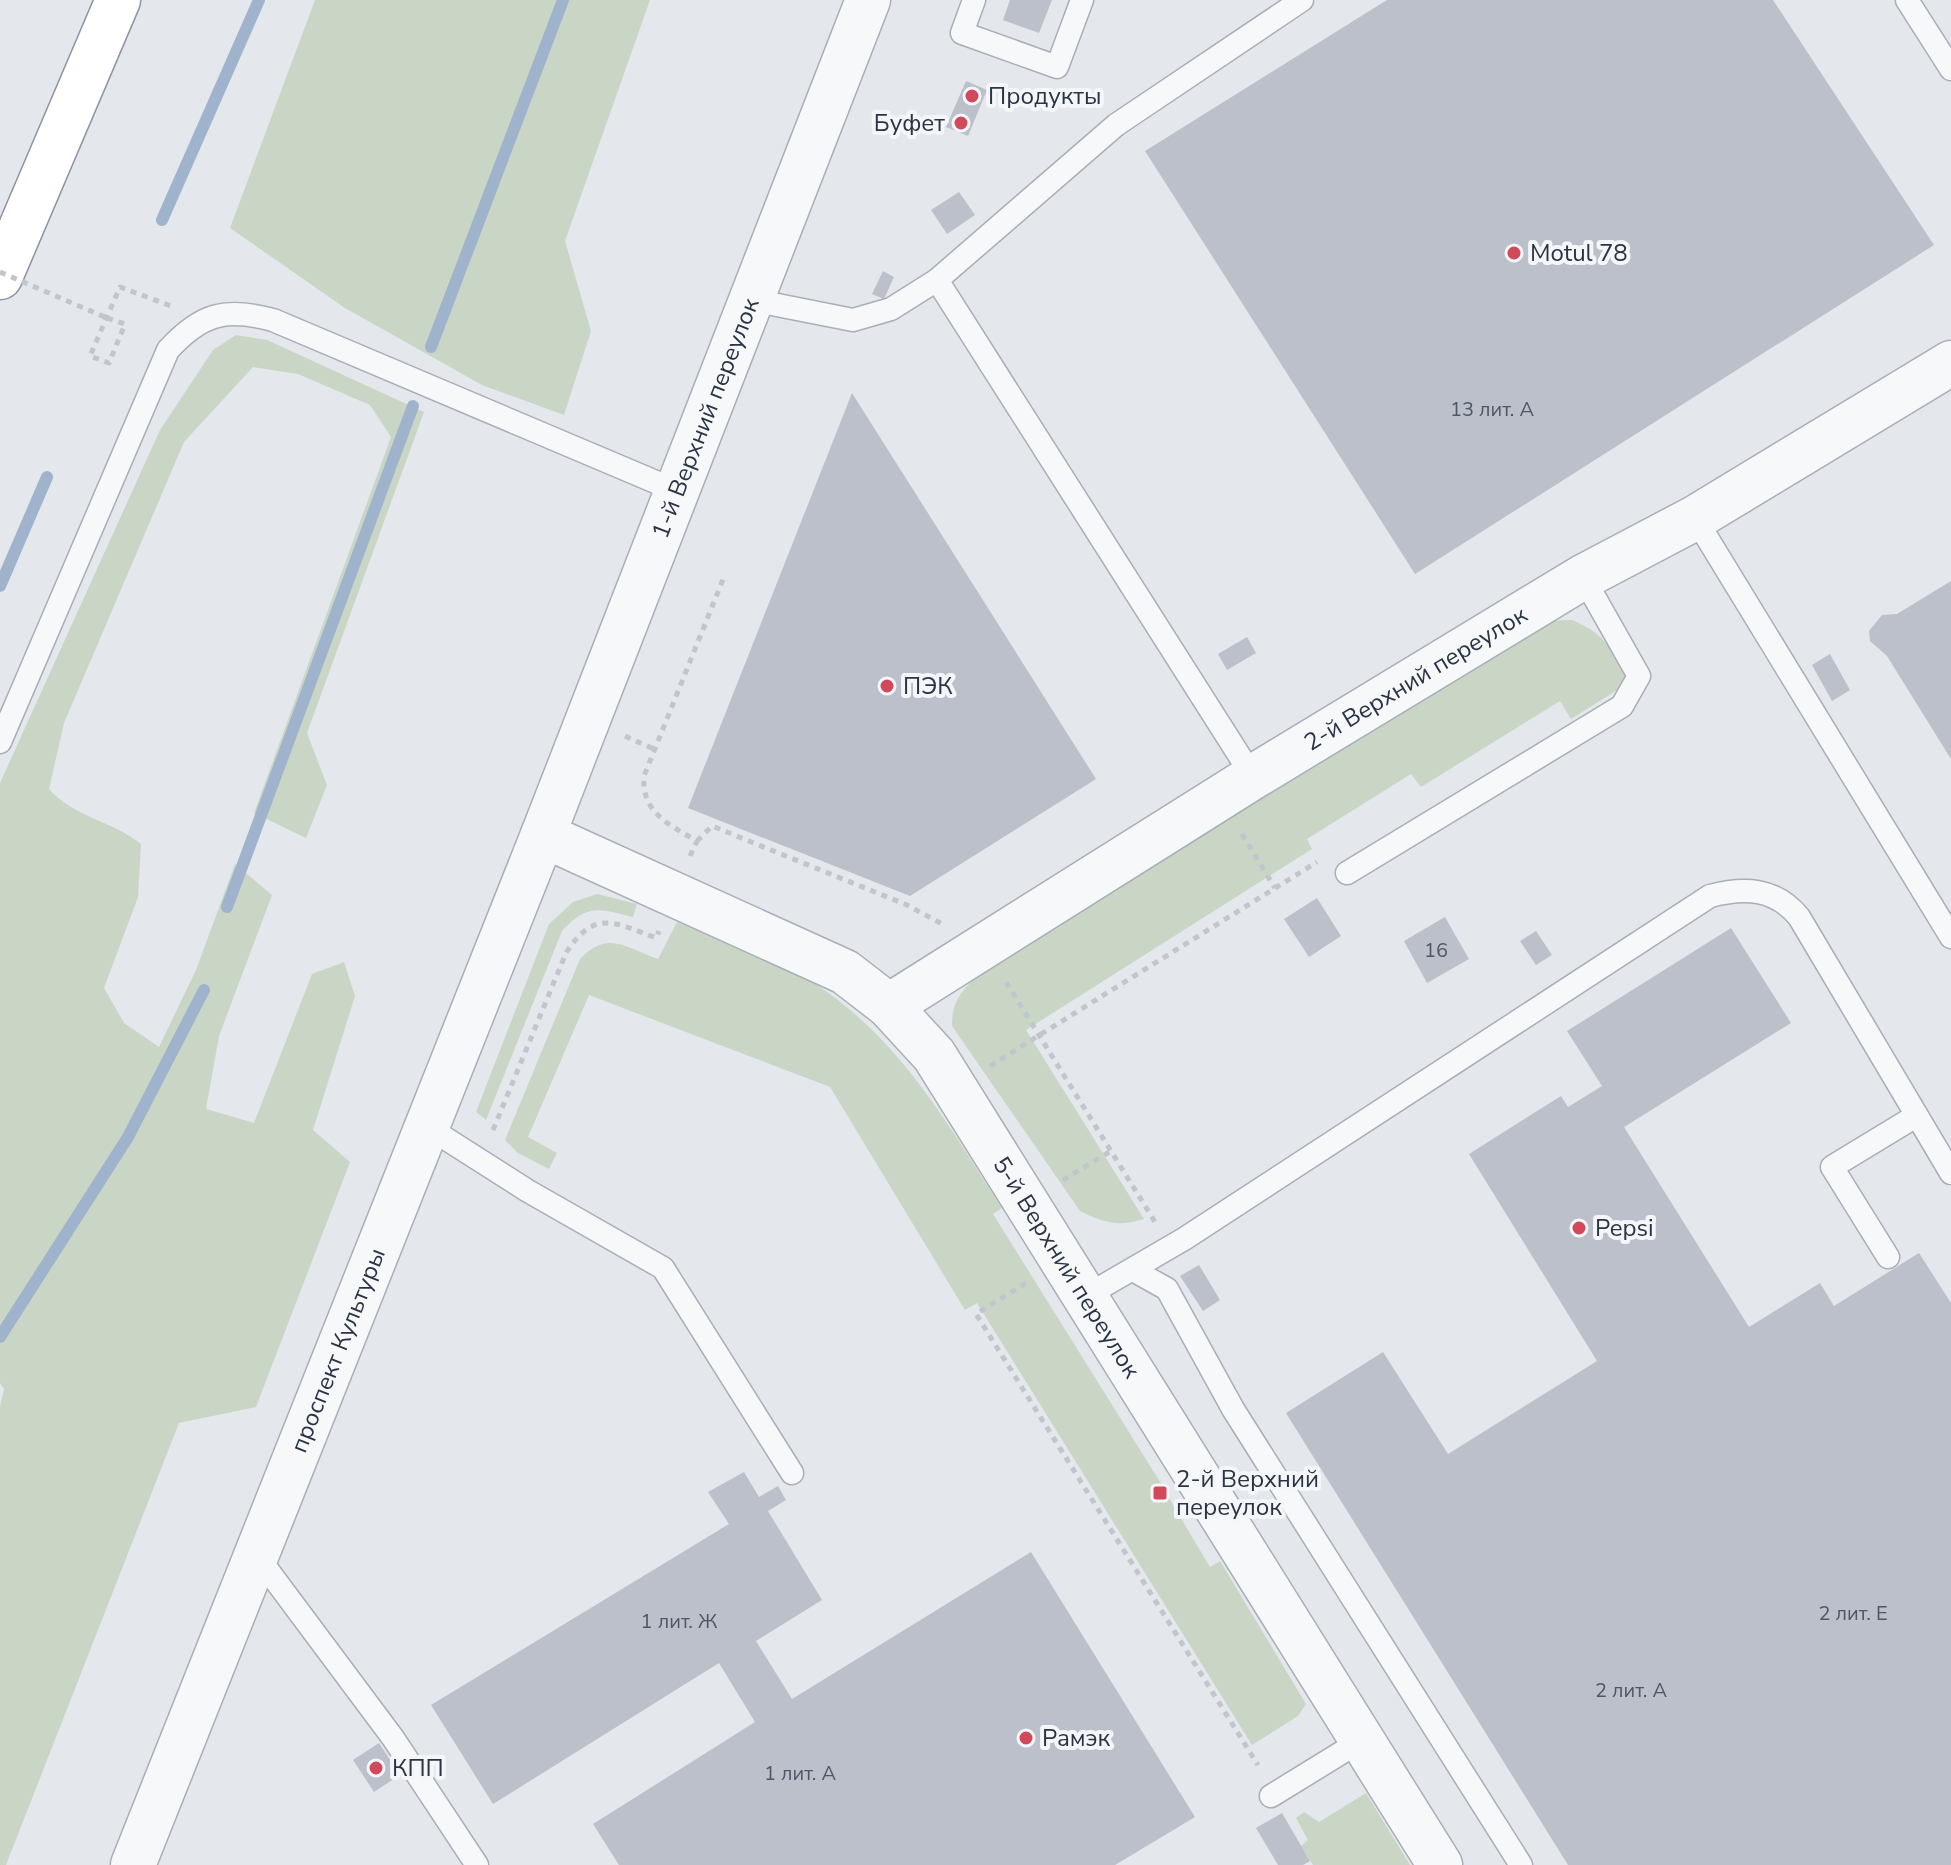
<svg xmlns="http://www.w3.org/2000/svg" width="1951" height="1865" font-family="'Nunito Sans',sans-serif">
  <rect width="100%" height="100%" fill="#e4e7ec"/>
  <g fill="#c9d6c5">
    <path d="M315 0H650L565 241 591 331 564 415 482 385 345 308 230 228Z"/>
    <path d="M236 335 267 340 424 412 307 733 327 785 306 838 254 813 391 437 370 405 298 374 253 367 184 442 64 723 49 789C75 818 111 820 141 844L138 897 104 988 124 1023 159 1047 196 970 235 864 272 895 219 1036 206 1109 254 1123 312 974 344 962 355 996 313 1130 350 1162 256 1407 179 1423 6 1865H0V1407L4 1389 0 1383V783L160 430 213 350Z"/>
    <path d="M1572 620C1606 634 1613 651 1630 682L1571 719 1560 701 1421 787 1411 774 1307 839 1312 849 1026 1030 1144 1219C1118 1227 1104 1223 1080 1211L952 1026C952 1000 962 990 981 973L1543 621Z"/>
    <path d="M597 894 637 904 633 917C599 909 588 903 562 931L486 1120 476 1112 549 924 573 902Z"/>
    <path d="M677 922C717 939 775 957 811 981 900 1038 946 1122 1002 1208L993 1214 1162 1485 1152 1492 1158 1503 1169 1498 1210 1567 1220 1561 1306 1704 1298 1716 1252 1745 977 1303 965 1310 830 1087 589 995 528 1137 557 1153 549 1169 518 1153 505 1140 580 959C608 930 624 947 658 959Z"/>
    <path d="M1366 1793 1410 1865H1313L1301 1846 1308 1840 1296 1818 1304 1812 1319 1822Z"/>
  </g>
  <g fill="none" stroke-linecap="round" stroke-linejoin="round">
    <g stroke="#9fb4cc" stroke-width="12">
      <path d="M162 220 259 0"/>
      <path d="M431 347 563 0"/>
      <path d="M0 586 47 477"/>
      <path d="M227 907 413 406"/>
      <path d="M0 1337 128 1137 204 990"/>
    </g>
  </g>
  <g fill="#bbc0ca">
    <path d="M1010 0H1052L1039 33 1003 20Z"/>
    <path d="M1387 0H1773L1934 245 1415 574 1145 151Z"/>
    <path d="M966 81 987 90 968 136 946 127Z"/>
    <path d="M959 192 975 215 947 234 931 210Z"/>
    <path d="M883 271 894 277 884 299 872 294Z"/>
    <path d="M852 393 1096 779 910 896 688 808Z"/>
    <path d="M1951 581V759L1887 656 1870 641 1869 631 1882 615 1897 614Z"/>
    <path d="M1247 637 1256 653 1227 670 1218 654Z"/>
    <path d="M1830 654 1850 690 1832 701 1812 665Z"/>
    <path d="M1317 898 1341 936 1309 957 1284 919Z"/>
    <path d="M1445 917 1469 959 1427 983 1404 941Z"/>
    <path d="M1731 928 1791 1023 1624 1127 1749 1327 1820 1283 1834 1306 1919 1253 1951 1303V1865H1568L1286 1413 1383 1352 1448 1454 1597 1361 1469 1154 1561 1096 1568 1107 1602 1086 1567 1031Z"/>
    <path d="M1536 931 1552 955 1536 965 1520 941Z"/>
    <path d="M1199 1265 1220 1300 1203 1311 1180 1276Z"/>
    <path d="M744 1472 759 1497 778 1486 786 1500 768 1511 822 1600 756 1641 792 1699 1031 1552 1195 1817 1115 1865H619L593 1824 755 1722 719 1663 493 1804 431 1705 729 1524 708 1492Z"/>
    <path d="M379 1743 400 1775 374 1792 353 1760Z"/>
    <path d="M1282 1813 1310 1861 1303 1865H1278L1256 1828Z"/>
  </g>
  <g fill="none" stroke-linecap="round" stroke-linejoin="round">
    <defs>
      <g id="service">
        <path d="M974 0 962 33 1057 67 1082 0"/>
        <path d="M1907 0 1951 69"/>
        <path d="M937 280 1253 777"/>
        <path d="M752 300 853 320 891 309 937 280 1116 125 1302 0"/>
        <path d="M1695 518 1951 937"/>
        <path d="M0 742 168 350C201 314 225 307 273 320L677 491"/>
        <path d="M1347 873 1622 706 1639 676 1583 577"/>
        <path d="M426 1126 528 1191 663 1268 792 1473"/>
        <path d="M1888 1257 1832 1167 1916 1116"/>
        <path d="M1133 1270 1167 1289 1233 1409 1521 1865"/>
        <path d="M1086 1296 1184 1239 1710 896C1745 887 1775 888 1799 917L1951 1173"/>
        <path d="M258 1557 393 1738 477 1865"/>
        <path d="M1271 1796 1362 1740"/>
      </g>
      <g id="minor">
        <path id="s1" d="M543 835 845 972 889 1006 934 1055 1440 1865"/>
        <path id="s2" d="M889 1006 1253 777 1583 577 1695 518 1951 363"/>
      </g>
      <g id="tertiary">
        <path id="s3" d="M133 1865 543 835 868 0"/>
      </g>
      <path id="motorway" d="M0 277 118 0"/>
    </defs>
    <use href="#service" stroke="#a9aeb7" stroke-width="25"/>
    <use href="#minor" stroke="#a9aeb7" stroke-width="47"/>
    <use href="#tertiary" stroke="#a9aeb7" stroke-width="47"/>
    <use href="#motorway" stroke="#8b94a3" stroke-width="47"/>
    <g stroke="#c2c5cb" stroke-width="5" stroke-dasharray="6 6" stroke-linecap="butt">
      <path d="M107 318 125 324 109 363 90 356 120 287 171 306"/>
      <path d="M625 736 654 749"/>
      <path d="M1242 834 1275 888"/>
      <path d="M697 841 712 826 907 905 942 924"/>
      <path d="M690 856 697 841C669 825 641 812 644 776L724 577"/>
      <path d="M1006 982 1155 1222"/>
      <path d="M990 1066 1317 862"/>
      <path d="M493 1130 566 953C594 909 614 922 656 938L659 931"/>
      <path d="M1063 1180 1111 1151"/>
      <path d="M1026 1283 976 1314 1258 1765"/>
    </g>
    <use href="#service" stroke="#f7f8fa" stroke-width="22"/>
    <use href="#minor" stroke="#f7f8fa" stroke-width="44"/>
    <use href="#tertiary" stroke="#f7f8fa" stroke-width="44"/>
    <use href="#motorway" stroke="#fff" stroke-width="44"/>
    <path stroke="#c2c5cb" stroke-width="5" stroke-dasharray="6 6" stroke-linecap="butt" d="M0 272 107 318"/>
  </g>
  <g fill="#d1495b" stroke="#f4f6f9" stroke-width="3">
    <circle cx="972" cy="96" r="8"/>
    <circle cx="961" cy="123" r="8"/>
    <circle cx="1514" cy="253" r="8"/>
    <circle cx="887" cy="686" r="8"/>
    <circle cx="1579" cy="1228" r="8"/>
    <rect x="1152" y="1485" width="16" height="16" rx="4"/>
    <circle cx="1026" cy="1738" r="8"/>
    <circle cx="376" cy="1768" r="8"/>
  </g>
  <g text-anchor="middle" stroke-width="8" stroke-linejoin="round" paint-order="stroke">
    <g font-size="20" fill="#4f5766">
      <text x="1492" y="416">13 лит. А</text>
      <text x="1436" y="957">16</text>
      <text x="1853" y="1620">2 лит. Е</text>
      <text x="679" y="1628">1 лит. Ж</text>
      <text x="1631" y="1697">2 лит. А</text>
      <text x="800" y="1780">1 лит. А</text>
    </g>
    <g font-size="24" fill="#2b3445" stroke="#f4f6f9" text-anchor="start">
      <text x="988" y="104">Продукты</text>
      <text x="945" y="131" text-anchor="end">Буфет</text>
      <text x="1530" y="261">Motul 78</text>
      <text x="903" y="694">ПЭК</text>
      <text x="1595" y="1236">Pepsi</text>
      <text x="1176" y="1487">2-й Верхний<tspan x="1176" dy="28">переулок</tspan></text>
      <text x="1042" y="1746">Рамэк</text>
      <text x="392" y="1776">КПП</text>
    </g>
    <g font-size="24" fill="#2b3445" stroke="#f4f6f9">
      <text dy="8" stroke="none"><textPath href="#s3" startOffset="1556">1-й Верхний переулок</textPath></text>
      <text dy="8" stroke="none"><textPath href="#s2" startOffset="620">2-й Верхний переулок</textPath></text>
      <text dy="8" stroke="none"><textPath href="#s1" startOffset="704">5-й Верхний переулок</textPath></text>
      <text dy="8" stroke="none"><textPath href="#s3" startOffset="554">проспект Культуры</textPath></text>
    </g>
  </g>
</svg>
